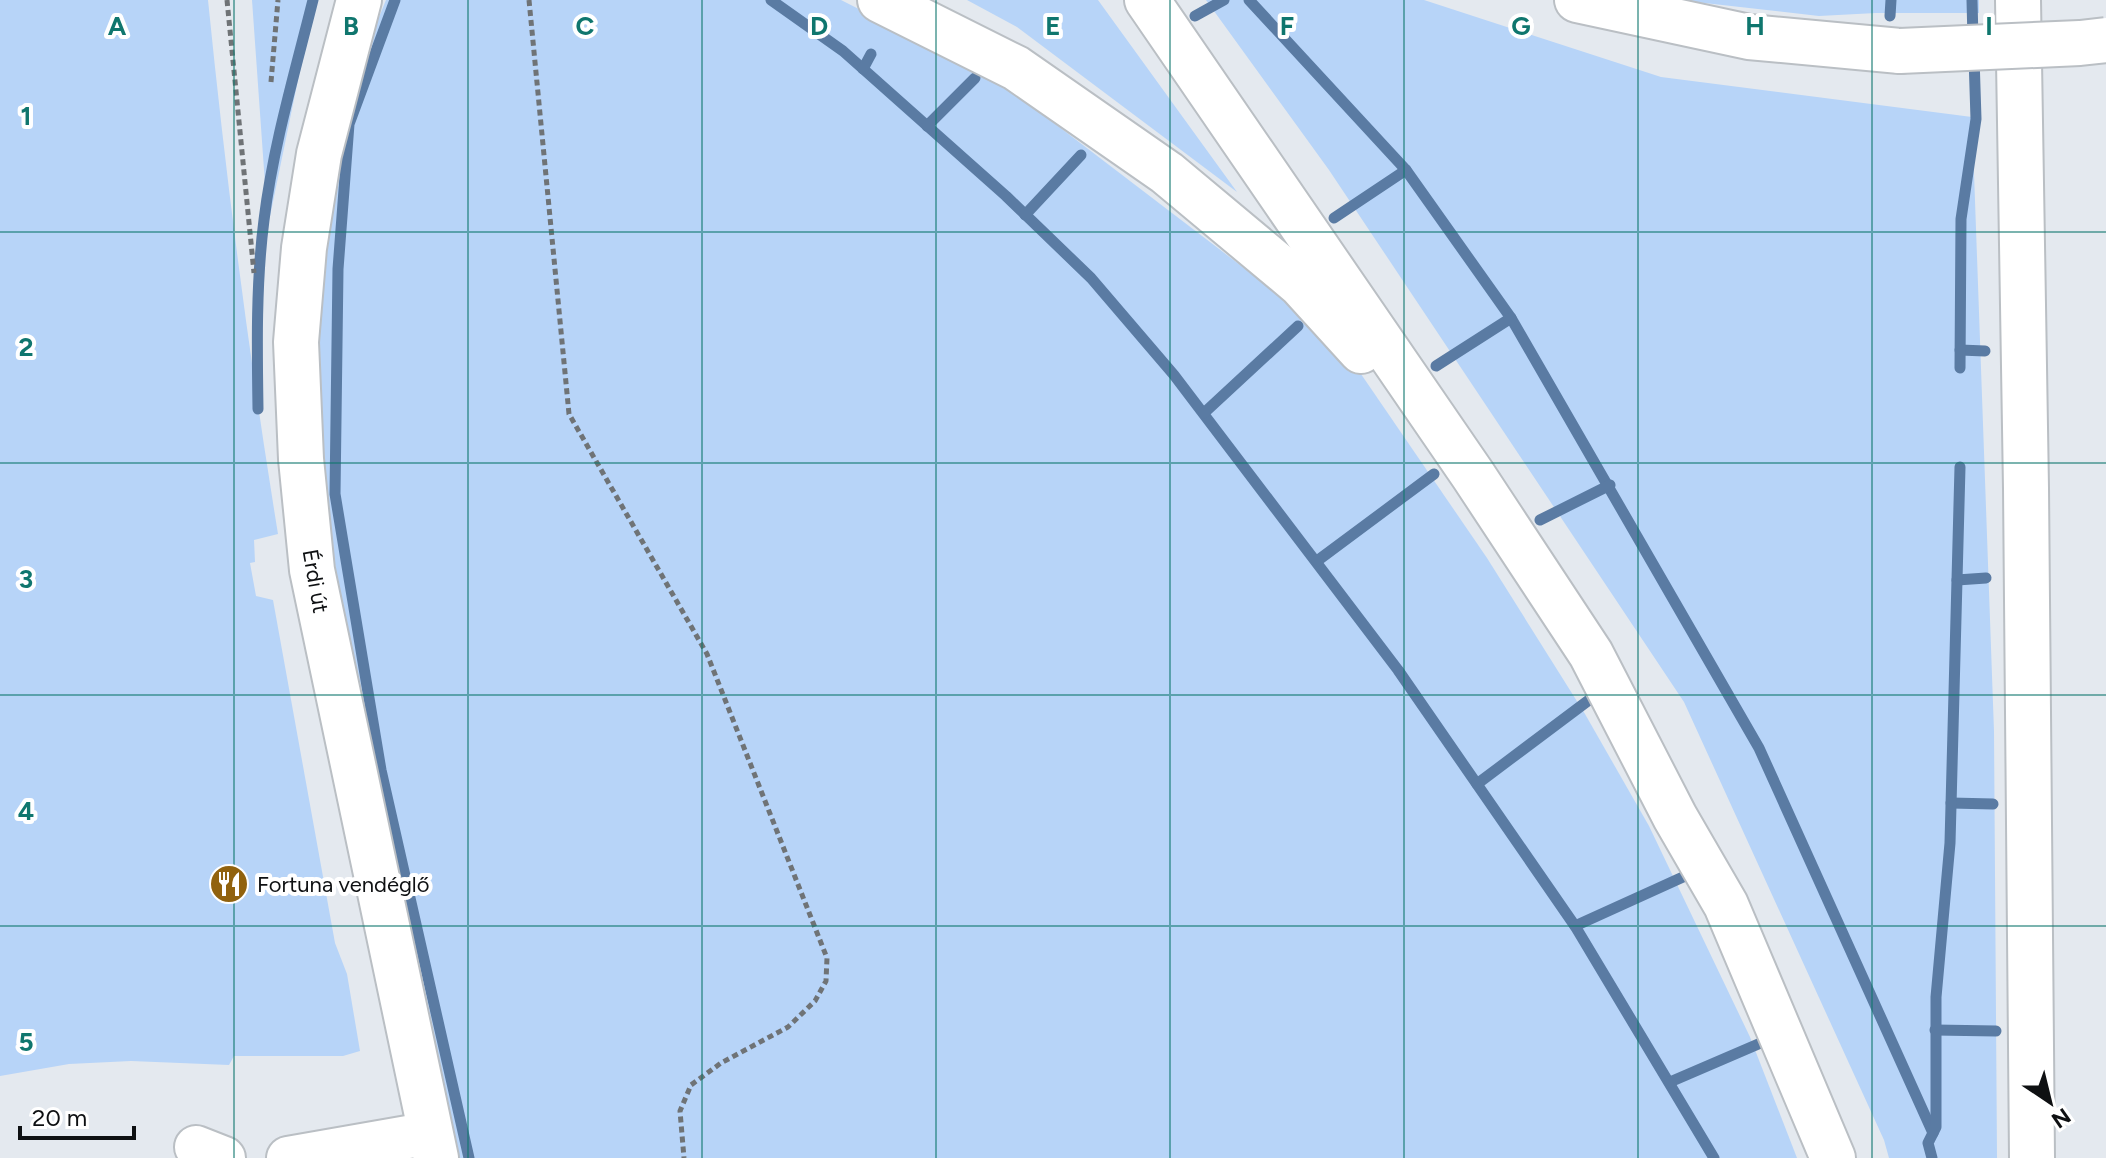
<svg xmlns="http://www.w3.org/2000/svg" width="2106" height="1158" font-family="Figtree,sans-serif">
  <rect width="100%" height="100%" fill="#e4e9ef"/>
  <g fill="#b7d4f8">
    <path d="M0 0H208C226 179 249 356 278 534L254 540 255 562 250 563 256 596 273 600 335 943 347 974 360 1051 343 1056H234L229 1065 131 1061 69 1064 0 1076Z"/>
    <path d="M252 0H318L299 75 268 226Z"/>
    <path d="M386 0H841L977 69 1020 97 1337 339 1487 558 1585 714 1649 826 1750 1037 1797 1158H452L367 767 322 482 315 350 335 152 370 39Z"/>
    <path d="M967 0H1098L1237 192 1017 27Z"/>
    <path d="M1206 0H1424L1661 77 1972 117 1994 731 1997 1158H1889L1884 1140 1684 702 1329 170Z"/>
    <path d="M1678 0H1979V13H1876L1819 16Z"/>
  </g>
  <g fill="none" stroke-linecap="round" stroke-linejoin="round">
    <g stroke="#5a7ba3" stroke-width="11">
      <path d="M395 0 349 124 338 269 335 494 381 770 469 1158"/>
      <path d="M771 0 843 51 1006 196 1091 278 1174 375 1398 670 1575 926 1714 1158"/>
      <path d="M1249 0 1406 170 1511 318 1759 748 1933 1133"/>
      <path d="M1972 0 1973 39"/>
      <path d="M1195 16 1224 0"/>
      <path d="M1890 16 1891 0"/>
      <path d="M863 69 871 54"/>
      <path d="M927 126 975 78"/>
      <path d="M1025 215 1081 155"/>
      <path d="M1334 218 1406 170"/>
      <path d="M1960 350 1985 351"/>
      <path d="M1436 366 1511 318"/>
      <path d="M1960 368 1961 219 1976 119 1974 57"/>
      <path d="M258 409C257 346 256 282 264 220 273 146 295 72 313 0"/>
      <path d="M1204 413 1298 326"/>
      <path d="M1540 520 1610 485"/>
      <path d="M1317 561 1434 474"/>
      <path d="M1957 580 1986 578"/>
      <path d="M1477 784 1589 700"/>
      <path d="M1951 803 1993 804"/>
      <path d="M1575 926 1683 877"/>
      <path d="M1935 1030 1996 1031"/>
      <path d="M1670 1082 1763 1042"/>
      <path d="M1932 1158 1928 1143 1936 1127V997L1950 843 1960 467"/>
    </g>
    <defs>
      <g id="minor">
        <path d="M196 1147 224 1158"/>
        <path d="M288 1158 431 1133"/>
      </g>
      <path id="major" d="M359 0 319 154 304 248 296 342 301 459 312 570 436 1158"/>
      <g id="highway">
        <path d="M880 0 1016 68 1167 173 1300 284 1361 351"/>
        <path d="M1147 0 1473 475 1591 654 1675 817 1726 905 1833 1158"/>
        <path d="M1577 0 1749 37 1900 51"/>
        <path d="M2018 0 2026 488 2032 1158"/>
      </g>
    </defs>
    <use href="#minor" stroke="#babfc4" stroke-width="46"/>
    <use href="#major" stroke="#babfc4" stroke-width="48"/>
    <use href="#highway" stroke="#babfc4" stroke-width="48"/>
    <g stroke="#6f7376" stroke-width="5" stroke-dasharray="6 4" stroke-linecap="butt">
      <path d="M227 0 254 273"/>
      <path d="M529 0 569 414 707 654 827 958 826 981 815 1001 788 1027 721 1063 691 1085 680 1111 684 1158"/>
      <path d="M271 82 278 0"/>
    </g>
    <use href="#minor" stroke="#fff" stroke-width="42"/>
    <use href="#major" stroke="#fff" stroke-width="44"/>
    <use href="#highway" stroke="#fff" stroke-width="44"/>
    <defs>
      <path id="highway-bridge" d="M1900 51 2080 43 2106 40"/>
    </defs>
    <use href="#highway-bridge" stroke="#babfc4" stroke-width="48" stroke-linecap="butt"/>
    <use href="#highway-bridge" stroke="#fff" stroke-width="44"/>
  </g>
  <path fill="none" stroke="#0f766e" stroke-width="2" stroke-opacity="0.55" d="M234 0V1158M468 0V1158M702 0V1158M936 0V1158M1170 0V1158M1404 0V1158M1638 0V1158M1872 0V1158M0 232H2106M0 463H2106M0 695H2106M0 926H2106"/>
  <defs>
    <symbol id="restaurant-disc" viewBox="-11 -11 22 22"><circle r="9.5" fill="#91620e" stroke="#fff"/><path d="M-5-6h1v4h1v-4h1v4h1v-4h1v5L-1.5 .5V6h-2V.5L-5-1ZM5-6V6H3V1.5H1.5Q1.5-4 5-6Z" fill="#fff"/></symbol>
  </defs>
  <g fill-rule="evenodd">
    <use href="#restaurant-disc" x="207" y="862" width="44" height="44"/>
  </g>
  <g text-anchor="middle" stroke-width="8" stroke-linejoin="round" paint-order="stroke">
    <g font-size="22" fill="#0e1012" stroke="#fff">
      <text transform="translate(316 581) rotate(80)" y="8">Érdi út</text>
    </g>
    <g font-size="22" fill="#0e1012" stroke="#fff" text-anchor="start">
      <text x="257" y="892">Fortuna vendéglő</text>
    </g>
  </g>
  <g font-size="26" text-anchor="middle" font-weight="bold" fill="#0f766e" stroke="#fff" stroke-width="8" stroke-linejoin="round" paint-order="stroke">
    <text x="117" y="35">A</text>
    <text x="351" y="35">B</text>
    <text x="585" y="35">C</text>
    <text x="819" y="35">D</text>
    <text x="1053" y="35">E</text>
    <text x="1287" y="35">F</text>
    <text x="1521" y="35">G</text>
    <text x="1755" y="35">H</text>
    <text x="1989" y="35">I</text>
    <text x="26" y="125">1</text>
    <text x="26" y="356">2</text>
    <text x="26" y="588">3</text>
    <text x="26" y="820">4</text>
    <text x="26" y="1051">5</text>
  </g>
  <g transform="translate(2050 1102) rotate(145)" stroke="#ffffff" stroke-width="6" paint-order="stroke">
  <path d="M0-6L14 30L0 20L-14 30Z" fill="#0e1012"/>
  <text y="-12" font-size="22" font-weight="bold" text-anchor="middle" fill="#0e1012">N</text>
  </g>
  <path d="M20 1126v12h114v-12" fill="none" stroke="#0e1012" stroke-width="4"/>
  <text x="32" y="1126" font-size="24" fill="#0e1012" stroke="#ffffff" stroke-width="6" paint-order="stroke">20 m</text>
</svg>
